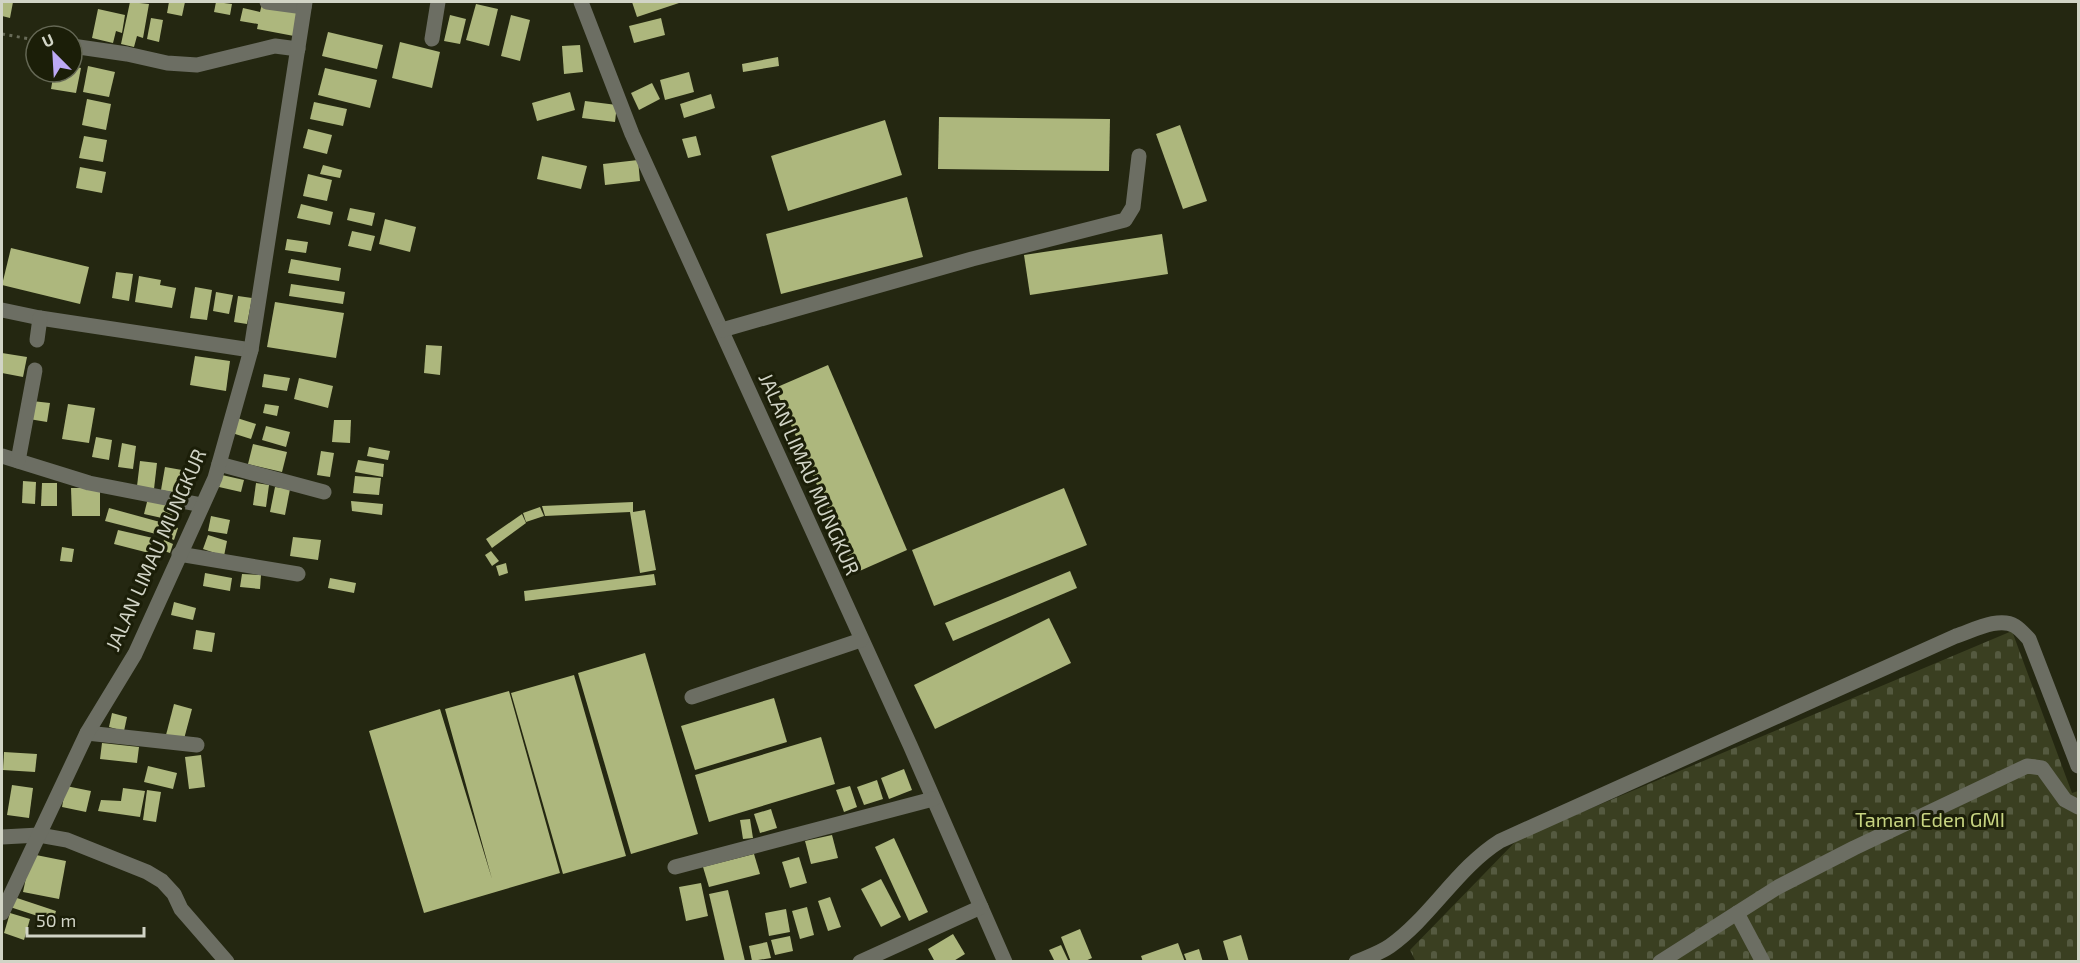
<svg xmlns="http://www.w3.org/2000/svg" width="2080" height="963" font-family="'Exo 2',sans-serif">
  <defs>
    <pattern id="cemetery-stones" width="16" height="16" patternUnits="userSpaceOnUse" patternTransform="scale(1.5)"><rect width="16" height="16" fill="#3a3f21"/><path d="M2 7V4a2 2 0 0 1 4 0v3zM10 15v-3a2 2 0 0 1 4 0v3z" fill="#555a40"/></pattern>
  </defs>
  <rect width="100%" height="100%" fill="#242711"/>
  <path fill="url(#cemetery-stones)" d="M2012 631 2072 793 2078 791V961L1416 962 1410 950 1518 839Z"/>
  <g fill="#adb77d">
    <path d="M2 2H13L10 18 2 16Z"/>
    <path d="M130 2 149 4 143 38 137 36 134 47 121 44Z"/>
    <path d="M169 2H185L182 16 167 13Z"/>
    <path d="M216 2 232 4 230 15 214 12Z"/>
    <path d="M632 2H682L637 17Z"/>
    <path d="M262 4 300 11 294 36 257 29 258 24 240 21 243 8 260 12Z"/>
    <path d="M476 4 498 9 489 46 466 40Z"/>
    <path d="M98 9 125 15 122 33 116 31 113 43 92 38Z"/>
    <path d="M450 15 466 19 460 44 444 41Z"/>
    <path d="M511 15 530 20 520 61 501 56Z"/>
    <path d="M151 18 163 20 159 42 147 39Z"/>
    <path d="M661 18 665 35 634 43 629 26Z"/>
    <path d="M328 32 383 45 377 69 322 56Z"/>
    <path d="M400 42 440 52 432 88 392 78Z"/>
    <path d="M580 45 583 72 564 74 562 46Z"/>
    <path d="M778 57 779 66 743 72 742 64Z"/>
    <path d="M72 66 81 68 76 93 51 89 54 72H72Z"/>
    <path d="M88 66 115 72 109 97 83 92Z"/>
    <path d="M325 68 377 80 370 108 318 95Z"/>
    <path d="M689 72 694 92 665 100 660 80Z"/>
    <path d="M652 83 660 99 639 110 631 93Z"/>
    <path d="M570 92 575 110 537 121 532 103Z"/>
    <path d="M711 94 715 108 684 118 680 104Z"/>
    <path d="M87 99 111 104 106 130 82 125Z"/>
    <path d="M585 101 617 105 615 122 582 118Z"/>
    <path d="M314 102 347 109 343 126 310 119Z"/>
    <path d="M939 117 1110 119 1109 171 938 169Z"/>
    <path d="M885 120 902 175 788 211 771 156Z"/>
    <path d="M1180 125 1207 201 1183 209 1156 134Z"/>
    <path d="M308 129 332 135 327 154 303 148Z"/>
    <path d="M84 136 107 140 103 162 79 158Z"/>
    <path d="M696 136 701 155 688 158 682 139Z"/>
    <path d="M542 156 587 166 581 189 537 179Z"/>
    <path d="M638 160 640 181 605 185 603 164Z"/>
    <path d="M323 165 342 170 340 178 320 174Z"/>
    <path d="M80 167 106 172 102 193 76 188Z"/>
    <path d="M308 174 332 180 327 201 303 196Z"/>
    <path d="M907 197 923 257 781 294 766 234Z"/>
    <path d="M301 204 333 212 330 225 297 218Z"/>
    <path d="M350 208 375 213 372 226 347 220Z"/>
    <path d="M385 219 416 227 410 252 379 244Z"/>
    <path d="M352 231 375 236 371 251 348 246Z"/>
    <path d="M1162 234 1168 274 1030 295 1024 255Z"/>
    <path d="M287 239 308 242 306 253 285 250Z"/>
    <path d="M11 248 89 267 80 304 2 285Z"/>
    <path d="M291 259 341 268 339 281 288 273Z"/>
    <path d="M116 272 133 274 129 301 112 298Z"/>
    <path d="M139 276 161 280 160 285 176 288 172 308 135 302Z"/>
    <path d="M291 284 345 292 343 304 289 296Z"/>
    <path d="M195 287 212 290 207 320 190 318Z"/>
    <path d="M216 292 233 295 229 314 213 311Z"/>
    <path d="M238 296 252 298 247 324 234 322Z"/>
    <path d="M275 302 344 313 336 358 267 347Z"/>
    <path d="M426 345 442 346 440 375 424 373Z"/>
    <path d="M2 353 27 357 23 377 2 373Z"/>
    <path d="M195 356 230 361 226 391 190 385Z"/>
    <path d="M828 365 907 550 855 573 775 388Z"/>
    <path d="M264 374 290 378 287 391 262 387Z"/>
    <path d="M299 378 333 386 328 408 294 399Z"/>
    <path d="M32 401 50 403 47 422 29 419Z"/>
    <path d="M68 404 95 408 89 443 62 439Z"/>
    <path d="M265 404 279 406 277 416 263 413Z"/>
    <path d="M237 418 256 424 251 439 232 433Z"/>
    <path d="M334 420H351L350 443 332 442Z"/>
    <path d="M266 426 290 432 286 447 262 440Z"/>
    <path d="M96 437 112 440 109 460 92 457Z"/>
    <path d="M122 443 136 446 133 469 118 467Z"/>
    <path d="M253 444 287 452 282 472 248 464Z"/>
    <path d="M369 447 390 451 388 460 367 456Z"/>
    <path d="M321 451 334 453 330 477 317 475Z"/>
    <path d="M358 460 384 464 383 477 355 472Z"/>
    <path d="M140 461 157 463 154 489 137 486Z"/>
    <path d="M165 467 182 470 177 493 161 490Z"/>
    <path d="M222 475 244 480 241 492 219 487Z"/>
    <path d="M355 476 381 478 379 495 353 493Z"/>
    <path d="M23 481 36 482 35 504 22 503Z"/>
    <path d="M42 483H57V506H41Z"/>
    <path d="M256 483 269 485 266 507 253 505Z"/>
    <path d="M275 487 290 489 285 515 270 512Z"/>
    <path d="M71 488H100V516H72Z"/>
    <path d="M1064 488 1087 545 934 606 912 550Z"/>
    <path d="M148 498 175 505 171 520 144 514Z"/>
    <path d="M351 501 383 504 382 515 352 511Z"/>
    <path d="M633 502V512L645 510 656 570 640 573 630 512 545 516 542 506Z"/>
    <path d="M540 507 544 516 526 522 523 513Z"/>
    <path d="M109 508 160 522 156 534 105 521Z"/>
    <path d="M522 514 526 523 492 548 486 539Z"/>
    <path d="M211 516 230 520 227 534 208 531Z"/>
    <path d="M164 523 178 528 174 540 160 534Z"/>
    <path d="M118 530 153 538 149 553 114 544Z"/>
    <path d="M208 535 227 541 224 556 203 549Z"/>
    <path d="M293 537 321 540 318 560 290 556Z"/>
    <path d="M164 540 173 544 170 553 161 550Z"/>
    <path d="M62 547 74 549 72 562 60 561Z"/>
    <path d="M491 551 499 561 492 566 485 555Z"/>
    <path d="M506 563 508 573 499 576 496 566Z"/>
    <path d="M1070 571 1077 588 953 641 945 623Z"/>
    <path d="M205 573 232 578 230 591 203 586Z"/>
    <path d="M242 574 261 575 260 589 240 587Z"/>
    <path d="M654 574 656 585 525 601 524 591Z"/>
    <path d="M330 578 356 583 354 593 328 588Z"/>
    <path d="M174 602 196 608 193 620 171 615Z"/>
    <path d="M1049 618 1071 663 935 729 914 685Z"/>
    <path d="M196 630 215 633 212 652 193 649Z"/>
    <path d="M645 653 698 834 631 854 578 673Z"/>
    <path d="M574 675 626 856 563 874 511 693Z"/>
    <path d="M509 691 560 873 424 913 369 731 440 709 492 879 445 709Z"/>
    <path d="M774 698 787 742 695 770 681 726Z"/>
    <path d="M174 704 192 709 184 739 166 735Z"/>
    <path d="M112 713 127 717 124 731 109 727Z"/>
    <path d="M821 737 835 784 709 822 695 775Z"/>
    <path d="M102 743 139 747 137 763 100 759Z"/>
    <path d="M4 752 37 754 35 772 3 770Z"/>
    <path d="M201 755 205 787 189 789 185 757Z"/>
    <path d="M148 766 177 773 173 789 144 782Z"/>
    <path d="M904 769 912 790 889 799 881 778Z"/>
    <path d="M877 780 883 799 864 805 857 787Z"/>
    <path d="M12 785 33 788 29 818 7 815Z"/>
    <path d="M66 786 91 791 86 812 62 807Z"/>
    <path d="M850 786 857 807 844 812 836 790Z"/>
    <path d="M123 788 145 791 140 817 98 811 101 800 121 801Z"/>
    <path d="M147 790 161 792 156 822 143 820Z"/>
    <path d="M771 809 777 828 760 833 754 814Z"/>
    <path d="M750 819 753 838 743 839 740 820Z"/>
    <path d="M832 835 838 858 811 864 805 841Z"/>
    <path d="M894 838 928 912 909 921 875 847Z"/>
    <path d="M31 854 66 861 59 899 23 892Z"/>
    <path d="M754 854 760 874 709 887 703 867Z"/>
    <path d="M799 857 807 883 790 888 782 862Z"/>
    <path d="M881 879 901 917 881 927 861 889Z"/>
    <path d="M701 883 708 916 686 921 679 887Z"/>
    <path d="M728 890 745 961 743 962H725L709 894Z"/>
    <path d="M14 897 56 911 53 921 10 907Z"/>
    <path d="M830 897 841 927 828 931 818 901Z"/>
    <path d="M807 907 814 935 800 939 792 911Z"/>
    <path d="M786 909 790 932 769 936 765 913Z"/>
    <path d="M10 913 30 919 24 940 4 933Z"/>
    <path d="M1080 929 1092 958 1083 962H1071L1061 937Z"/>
    <path d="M953 934 965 954 952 962H935L928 949Z"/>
    <path d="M1241 935 1249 962H1229L1223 941Z"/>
    <path d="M790 936 793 951 775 955 771 940Z"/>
    <path d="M767 942 771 958 752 961 749 946Z"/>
    <path d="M1178 943 1185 962H1143L1141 956Z"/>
    <path d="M1061 945 1069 962H1055L1049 950Z"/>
    <path d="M1199 949 1203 962H1187L1184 954Z"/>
  </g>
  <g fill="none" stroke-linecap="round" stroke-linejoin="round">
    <path stroke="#686b58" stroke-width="3" stroke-dasharray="3 4.5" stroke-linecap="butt" d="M2 34 36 40"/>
    <g stroke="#6c6e63" stroke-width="15">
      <path d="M267 2 304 7"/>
      <path d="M581 2 632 134 910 745 1005 962"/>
      <path d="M432 39 438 2"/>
      <path d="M72 46 127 54 167 63 197 65 275 46 298 49"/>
      <path d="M2 310 40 318 251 350"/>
      <path d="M722 330 972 259 1125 220 1133 207 1139 156"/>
      <path d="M37 340 40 318"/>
      <path d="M2 456 89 483 202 505"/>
      <path d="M18 461 35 370"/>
      <path d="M219 464 324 492"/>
      <path d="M179 554 298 574"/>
      <path d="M692 697 861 640"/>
      <path d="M87 733 197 745"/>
      <path d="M2 837 39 835 67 840 147 872 162 881 174 894 181 909 227 962"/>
      <path d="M675 867 933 799"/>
      <path d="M2 913 87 733 135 654 215 478 251 350 305 2"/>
      <path d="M1737 913 1778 887 1854 848 2027 766 2042 768 2065 800 2078 807"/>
      <path d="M860 962 981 907"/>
      <path d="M1356 962C1368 957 1380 953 1390 946 1431 917 1457 868 1500 841L1956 636C1972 631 1999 616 2015 626 2020 629 2025 635 2029 639L2078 766"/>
      <path d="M1660 962 1737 913 1763 962"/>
    </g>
  </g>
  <g text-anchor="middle" stroke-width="6" stroke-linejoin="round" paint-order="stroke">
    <g font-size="20" fill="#d1d4c6" stroke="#1b1e08">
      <text transform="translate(809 474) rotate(66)" y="7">JALAN LIMAU MUNGKUR</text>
      <text transform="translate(156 550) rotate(-66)" y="7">JALAN LIMAU MUNGKUR</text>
    </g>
    <g font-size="20" fill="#c7d481" stroke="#1b1e08">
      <text x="1930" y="827">Taman Eden GMI</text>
    </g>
  </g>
  <rect width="2080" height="963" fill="none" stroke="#d1d4c6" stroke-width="6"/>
  <g transform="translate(54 54) rotate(336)"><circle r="28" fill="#1b1e08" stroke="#646754" stroke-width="1.5"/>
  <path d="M0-4.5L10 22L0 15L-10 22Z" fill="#bda9f5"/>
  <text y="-9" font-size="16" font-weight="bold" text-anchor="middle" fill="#d1d4c6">U</text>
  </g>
  <path d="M27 927v9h117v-9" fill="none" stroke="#d1d4c6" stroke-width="3"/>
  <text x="36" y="927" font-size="18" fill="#d1d4c6" stroke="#1b1e08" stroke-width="4.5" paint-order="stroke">50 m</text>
</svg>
